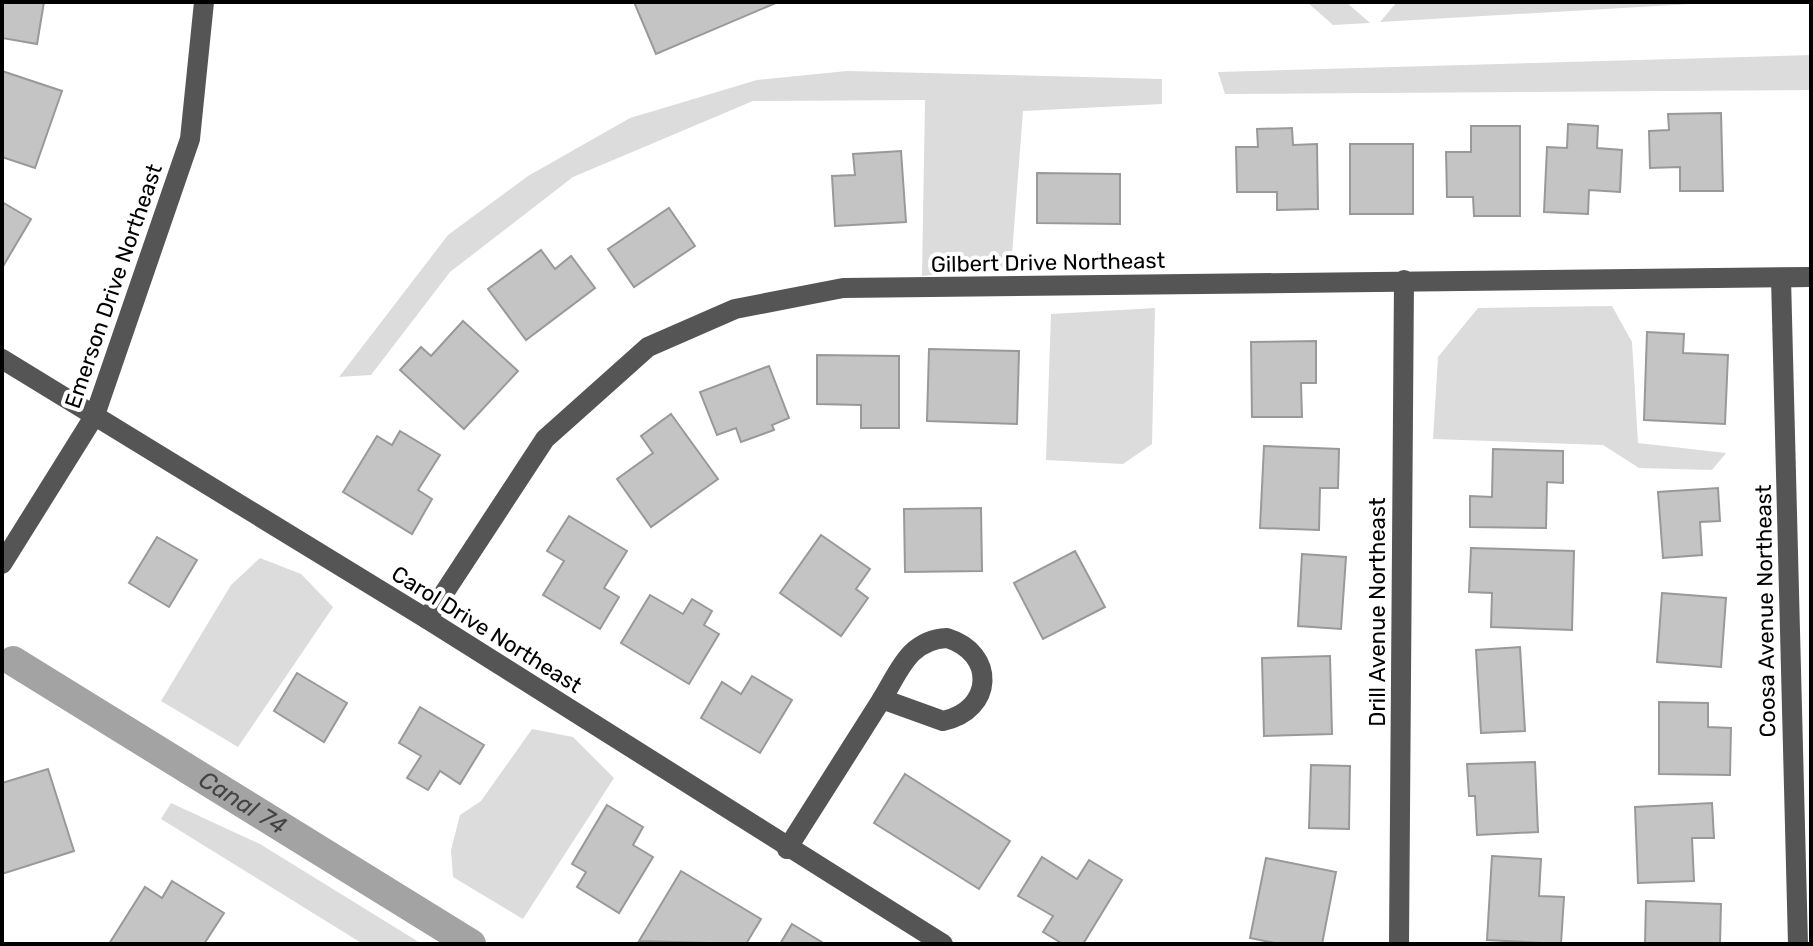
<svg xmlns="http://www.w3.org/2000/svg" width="1813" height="946" font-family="Rubik,sans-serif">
  <rect width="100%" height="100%" fill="#fff"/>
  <g fill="#dcdcdc">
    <path d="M1307 2H1346L1370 23 1333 25Z"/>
    <path d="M1397 2H1725L1380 22Z"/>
    <path d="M1811 55V90L1225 94 1218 72Z"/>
    <path d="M847 71 1162 79V104L1023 111 1011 267 922 276 925 100 753 101 573 177 450 272 371 375 339 377 448 235 528 176 630 118 757 80Z"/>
    <path d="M1612 306 1632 342 1638 443 1726 453 1712 470 1639 468 1603 445 1433 439 1438 357 1478 308Z"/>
    <path d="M1155 308 1152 444 1123 464 1046 460 1051 314Z"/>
    <path d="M260 558 301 574 333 607 238 747 161 701 231 585Z"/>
    <path d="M532 729 573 737 614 778 523 919 453 877 451 850 460 815 481 801Z"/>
    <path d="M171 803 260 844 422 944H363L161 819Z"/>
  </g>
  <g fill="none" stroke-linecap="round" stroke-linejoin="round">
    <path stroke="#a3a3a3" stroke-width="30" id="s1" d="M13 661 471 944"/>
  </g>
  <g fill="#c4c4c4" stroke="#999" stroke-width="2">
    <path d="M2 2H44L37 44 2 38Z"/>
    <path d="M634 2H778L656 54Z"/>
    <path d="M2 71 62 91 35 168 2 157Z"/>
    <path d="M1721 113 1723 191H1680V167L1650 168 1649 131 1669 130 1668 114Z"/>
    <path d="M1568 124 1598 126 1597 148 1622 150 1620 192 1589 190 1588 214 1544 212 1547 147 1567 148Z"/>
    <path d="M1471 126H1520V216H1474L1473 197H1447L1446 152H1471Z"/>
    <path d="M1292 128 1293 145 1317 144 1318 209 1277 210V192H1237L1236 147H1258L1257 129Z"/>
    <rect x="1350" y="144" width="63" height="70"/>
    <path d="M901 151 906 222 835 226 832 176 855 175 853 154Z"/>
    <path d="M1037 173 1120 174V224L1037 223Z"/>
    <path d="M2 202 31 219 2 268Z"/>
    <path d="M669 208 695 246 634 287 608 249Z"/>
    <path d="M541 250 555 269 571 256 595 288 526 340 488 289Z"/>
    <path d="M463 321 518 371 464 429 400 370 421 347 431 356Z"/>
    <path d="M1647 332 1684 334 1683 353 1728 355 1725 424 1644 420Z"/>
    <path d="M1316 341V383H1301L1302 417H1252L1251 342Z"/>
    <path d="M929 349 1019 351 1017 424 927 421Z"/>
    <path d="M817 355 899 356V428H861V405L817 404Z"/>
    <path d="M769 366 789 418 772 425 774 430 741 442 736 428 717 435 700 392Z"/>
    <path d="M671 414 718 479 651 527 617 479 653 453 641 436Z"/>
    <path d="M400 431 440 455 418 490 432 499 412 534 343 492 377 436 392 445Z"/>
    <path d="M1264 446 1339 449 1338 488H1320L1319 530 1260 528Z"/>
    <path d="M1493 449 1563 451V483L1547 482 1546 528 1470 527V496L1492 497Z"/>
    <path d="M1718 488 1720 521 1700 522 1702 555 1663 558 1658 492Z"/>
    <path d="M981 508 982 571 905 572 904 509Z"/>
    <path d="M569 516 627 551 604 588 619 597 600 629 543 595 564 561 547 551Z"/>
    <path d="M821 535 870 569 856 589 868 598 841 636 780 593Z"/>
    <path d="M157 537 197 560 169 607 129 583Z"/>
    <path d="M1471 548 1574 551 1572 630 1491 627 1492 593 1469 592Z"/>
    <path d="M1075 551 1105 607 1043 639 1014 583Z"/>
    <path d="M1302 554 1346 557 1341 629 1298 626Z"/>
    <path d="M1662 593 1726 598 1721 667 1657 662Z"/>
    <path d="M650 595 683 614 692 599 712 611 704 625 719 634 689 684 621 643Z"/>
    <path d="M1520 647 1525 731 1481 733 1476 650Z"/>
    <path d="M1330 656 1332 734 1264 736 1262 658Z"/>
    <path d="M297 673 347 703 324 742 274 711Z"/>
    <path d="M752 676 792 700 760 753 701 718 722 682 741 694Z"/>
    <path d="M1659 702 1708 703V727L1731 728 1730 775 1659 774Z"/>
    <path d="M420 707 484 745 460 784 440 771 428 790 407 778 421 756 399 743Z"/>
    <path d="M1535 762 1538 832 1477 835 1475 796H1469L1467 764Z"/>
    <path d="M1311 765 1350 766 1349 829 1309 828Z"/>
    <path d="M48 769 74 851 2 874V783Z"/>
    <path d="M905 774 1010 841 979 889 874 823Z"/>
    <path d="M1712 803 1714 838H1692L1694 881 1638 883 1635 807Z"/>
    <path d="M607 805 643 827 633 845 653 857 619 913 577 887 586 872 572 864Z"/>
    <path d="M1492 856 1541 859 1539 896 1564 897 1561 944 1487 940Z"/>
    <path d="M1042 857 1077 879 1089 860 1122 880 1083 944H1063L1043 932 1053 916 1018 896Z"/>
    <path d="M1266 858 1336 872 1322 944H1279L1250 938Z"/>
    <path d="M681 871 761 919 746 944 639 941Z"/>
    <path d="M172 881 224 913 204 944H109L145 887 162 898Z"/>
    <path d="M1646 901 1721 904 1720 944H1645Z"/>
    <path d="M792 924 825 944H780Z"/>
  </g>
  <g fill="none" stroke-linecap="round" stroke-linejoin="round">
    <g stroke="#555" stroke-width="20">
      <path d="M1781 278 1798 944"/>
      <path d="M2 359 427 619 943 944"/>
      <path d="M2 564 95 415 190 139 204 2"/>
      <path d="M427 619 545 439 648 347 735 309 843 288 1811 277"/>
      <path d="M947 638C996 653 994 710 943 721L882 699C900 670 909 640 947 638Z"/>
      <path d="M787 849 882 699"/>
      <path d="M1399 944 1404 280"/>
    </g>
  </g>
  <g text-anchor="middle" stroke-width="8" stroke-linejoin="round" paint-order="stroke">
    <g font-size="22" fill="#000" stroke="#fff">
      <text transform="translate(1048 262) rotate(-1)" y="8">Gilbert Drive Northeast</text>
      <text transform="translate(113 286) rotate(-71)" y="8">Emerson Drive Northeast</text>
      <text transform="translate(1765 611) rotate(-91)" y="8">Coosa Avenue Northeast</text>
      <text transform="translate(1377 612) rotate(-90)" y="8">Drill Avenue Northeast</text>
      <text transform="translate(487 629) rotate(32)" y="8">Carol Drive Northeast</text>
    </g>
    <g font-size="24" font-style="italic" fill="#444" stroke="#fff">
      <text dy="8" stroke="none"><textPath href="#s1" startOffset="270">Canal 74</textPath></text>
    </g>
  </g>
  <rect width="1813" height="946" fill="none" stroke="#000000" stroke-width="8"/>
</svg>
